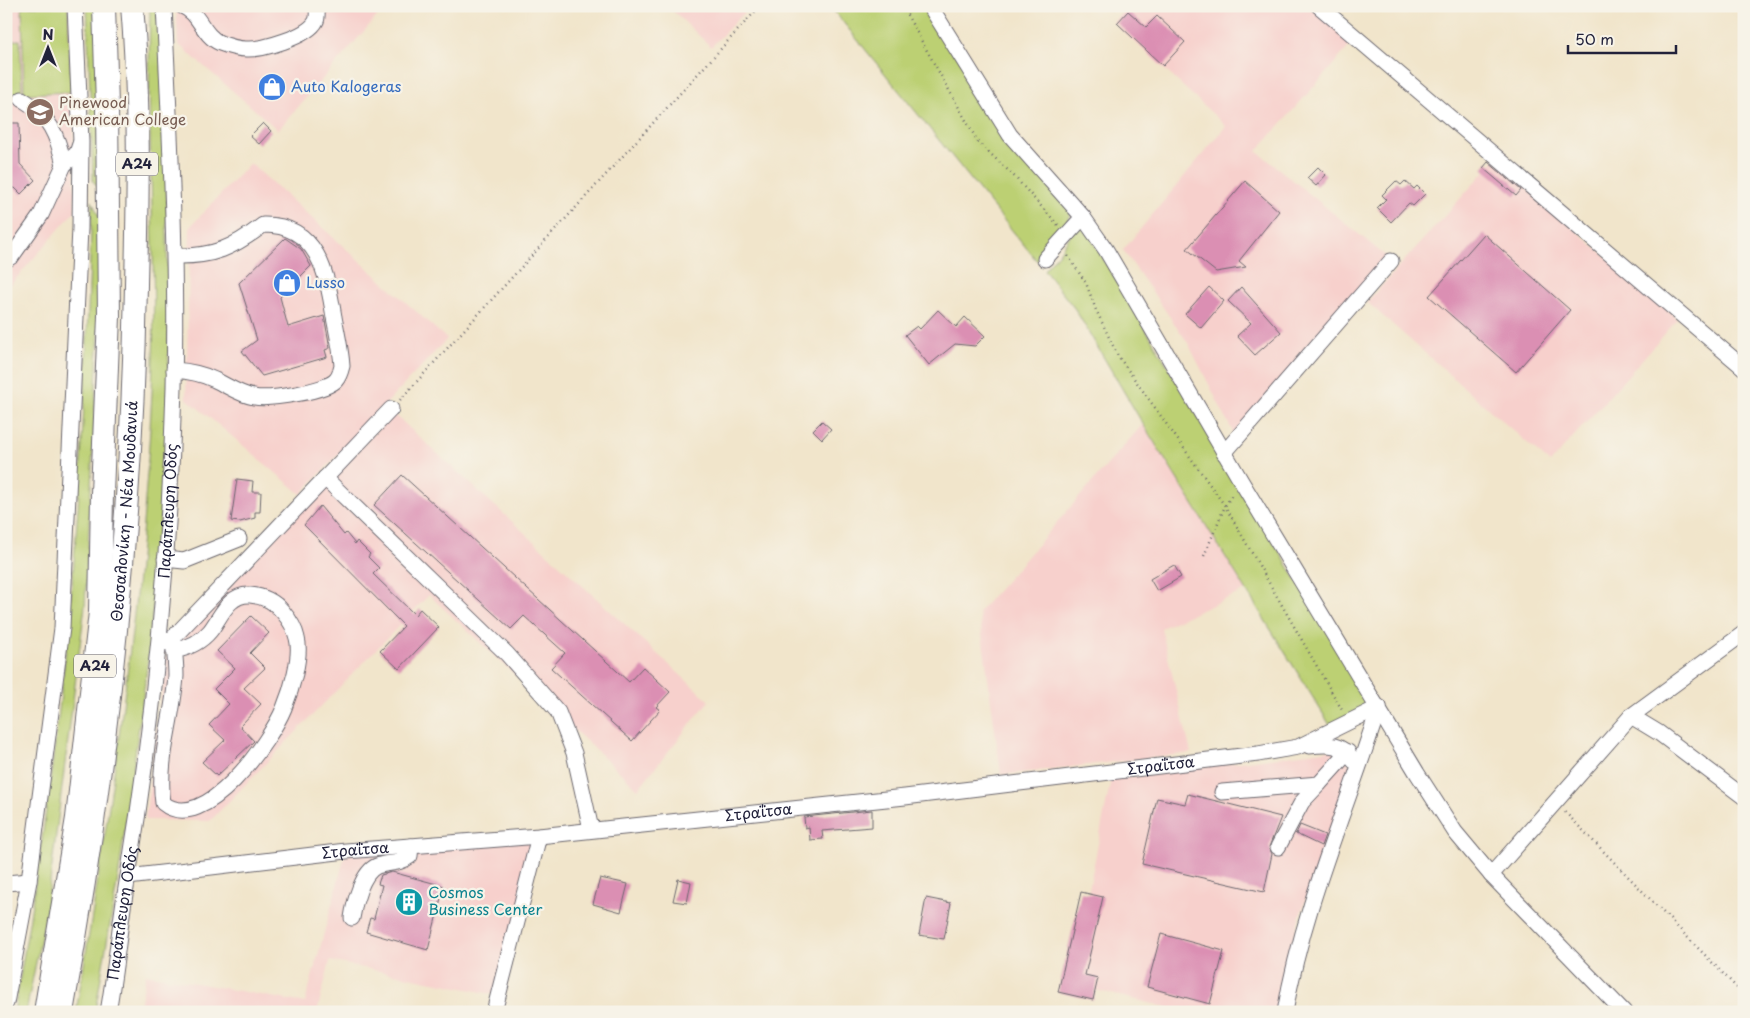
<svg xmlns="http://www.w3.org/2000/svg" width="1750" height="1018" font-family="'Playpen Sans',sans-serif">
  <rect width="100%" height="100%" fill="#f7f3e8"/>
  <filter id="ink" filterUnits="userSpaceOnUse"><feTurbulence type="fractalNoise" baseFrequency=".02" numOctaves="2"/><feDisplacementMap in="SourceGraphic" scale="10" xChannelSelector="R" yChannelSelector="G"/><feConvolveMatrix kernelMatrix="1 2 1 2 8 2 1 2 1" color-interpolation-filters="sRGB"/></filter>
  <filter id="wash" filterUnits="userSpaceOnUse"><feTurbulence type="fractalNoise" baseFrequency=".0096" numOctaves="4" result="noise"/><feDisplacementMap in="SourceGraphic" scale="20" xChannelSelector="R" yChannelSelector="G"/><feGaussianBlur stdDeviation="1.12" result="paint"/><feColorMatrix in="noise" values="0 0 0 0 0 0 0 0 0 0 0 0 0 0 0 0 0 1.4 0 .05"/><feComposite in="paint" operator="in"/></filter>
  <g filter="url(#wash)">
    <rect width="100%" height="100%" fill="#f1e5cb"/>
    <g fill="#f7d0cc">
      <path d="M12 6H71L75 211 6 290V13Z"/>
      <path d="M176 6H386L278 130 178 44Z"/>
      <path d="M668 6H750L711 47Z"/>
      <path d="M1128 6H1315L1355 40 1257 151 1388 258 1234 434 1188 343 1123 250 1226 126 1113 22Z"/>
      <path d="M1495 160 1678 319 1550 463 1367 302Z"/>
      <path d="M250 163 447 339 301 494 186 398 190 227Z"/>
      <path d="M393 413 709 701 638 789 429 595 210 821 145 820 167 652Z"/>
      <path d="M1143 424 1246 590 1161 628 1191 753 1001 775 979 612Z"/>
      <path d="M1331 750 1347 761 1352 770 1299 918 1275 1012H1187L1070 984 1111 779Z"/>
      <path d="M530 839 532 854 497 995 330 961 317 1012H139L146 974 305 1003 346 852Z"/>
    </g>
    <g fill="#bcd073" stroke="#6f7957">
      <path d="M22 6H68L71 92 24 94Z"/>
      <path d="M87 6H98L104 196 93 181Z"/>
      <path d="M150 6H159L166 145 169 408 149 653 119 872 95 1012H76C111 807 142 600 152 392 158 264 146 135 150 6Z"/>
      <path d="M830 6H929L989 110 1072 209 1064 229 1037 261Z"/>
      <path d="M20 40 22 95H6V41Z"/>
      <path d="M92 201 104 228 85 606 46 913 26 1012H14C41 858 63 704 75 549 84 433 88 317 92 201Z"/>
      <path d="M1080 220 1362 689 1365 701 1362 709 1330 725 1143 424 1075 309 1044 270 1059 253Z"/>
    </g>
    <g id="blocks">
      <g fill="#db8fb3">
        <path d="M1128 11 1146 27 1157 16 1185 42 1163 66 1117 23Z"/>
        <path d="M6 123H19L20 164 35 180 21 194 15 188H6Z"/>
        <path d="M263 123 271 131 259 144 250 136Z"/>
        <path d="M1488 162 1521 190 1516 196 1483 168Z"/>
        <path d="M1318 167 1326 175 1316 186 1307 178Z"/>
        <path d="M1245 181 1279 211 1239 261 1246 267 1216 272 1187 249Z"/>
        <path d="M1396 181 1401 185 1405 181 1414 189 1417 186 1425 194 1413 206 1409 203 1391 222 1377 208 1386 199 1382 195Z"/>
        <path d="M1484 234 1570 310 1516 372 1429 296Z"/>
        <path d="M285 238 301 249 311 266 280 297 288 327 324 316 330 348 325 350 327 357 262 376 242 351 257 340 239 283Z"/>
        <path d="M1209 287 1224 301 1201 328 1185 314Z"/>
        <path d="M1241 287 1281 332 1255 355 1237 336 1251 323 1228 301Z"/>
        <path d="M938 310 956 327 965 317 985 336 975 346 955 344 929 365 905 335 917 326 920 329Z"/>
        <path d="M822 421 831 429 822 439 813 430Z"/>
        <path d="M402 475 629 682 643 667 670 692 656 707 660 710 632 741 551 668 565 653 524 616 511 629 374 505Z"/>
        <path d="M237 479 253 481 252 492H261L260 512H255V518L240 522 231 521Z"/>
        <path d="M320 506 344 535 346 533 355 544 357 541 370 554 368 557 379 568 373 574 415 615 420 609 439 627 399 669 380 651 404 626 304 525Z"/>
        <path d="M1174 565 1181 577 1157 591 1150 579Z"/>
        <path d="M251 616 269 633 250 653 265 668 244 688 261 704 240 726 254 741 217 776 202 762 225 740 209 725 229 704 214 689 235 668 217 651Z"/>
        <path d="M1188 794 1281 817 1269 847 1272 854 1264 892 1142 864 1157 798 1185 804Z"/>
        <path d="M872 810V827L822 831 823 839 810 840 809 827 805 828 804 817Z"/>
        <path d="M1300 825 1325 835 1321 846 1296 834Z"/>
        <path d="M392 872 444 886 428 950 366 932 370 918 374 919 382 885 378 884 381 875Z"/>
        <path d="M600 878 628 884 621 912 593 904Z"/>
        <path d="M678 879 691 882 687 903 673 901Z"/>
        <path d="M1081 892 1103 897 1085 975 1098 978 1093 1000 1058 992Z"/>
        <path d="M926 898 951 903 944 939 919 935Z"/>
        <path d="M1161 934 1224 951 1210 1004 1147 987Z"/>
      </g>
    </g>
  </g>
  <g filter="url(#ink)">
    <use href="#blocks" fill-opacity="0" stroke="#6a666d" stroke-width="1"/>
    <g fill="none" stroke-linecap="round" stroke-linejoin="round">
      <defs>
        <g id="minor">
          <path d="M182 6C200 13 202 35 220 43 228 46 237 49 246 49 261 50 308 37 316 21 318 17 317 11 317 6"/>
          <path d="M930 6 1010 135 1083 217 1106 250 1241 481 1417 773 1455 832 1491 875 1624 1012"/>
          <path d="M1319 6 1744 368"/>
          <path d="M22 99C49 115 58 136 64 165"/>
          <path d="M1045 259 1083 217"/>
          <path d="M6 260 12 256 41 215 64 165 77 153 80 144"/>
          <path d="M174 370C188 371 203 374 215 380 228 386 240 395 254 397 269 400 327 391 336 380 339 377 341 370 342 366 341 349 337 333 334 317 327 274 318 224 263 225 233 248 213 257 175 256"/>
          <path d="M1224 453 1391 261"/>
          <path d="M325 478 507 654 558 712 574 753 591 829"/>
          <path d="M165 559 184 561 239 539"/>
          <path d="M174 637C174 650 176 663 176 676 173 720 157 760 163 803 204 837 271 740 284 708 291 691 302 656 297 638 295 629 289 619 283 612 275 602 263 596 250 595 228 594 221 617 210 631 201 642 188 648 174 651"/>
          <path d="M168 643 391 409"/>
          <path d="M1631 716 1659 733 1744 797"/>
          <path d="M1309 746C1329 744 1342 743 1354 761"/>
          <path d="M1222 792 1319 784 1348 752"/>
          <path d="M1278 847 1302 802 1319 784"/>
          <path d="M1491 875 1631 716 1744 633"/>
          <path id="s1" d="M128 877 346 851 539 836 905 797 1258 754 1298 747 1379 707"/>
          <path d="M6 883 29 881"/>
          <path d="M352 918C354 904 362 872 377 866 389 861 397 866 410 856L411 846"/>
          <path d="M6 1003 29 881 62 628 80 228 81 142 75 6"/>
          <path id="s2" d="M108 1012C116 967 120 921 128 876 155 714 170 551 174 387 177 260 170 133 164 6"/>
          <path d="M494 1012 539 836"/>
          <path d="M1285 1012C1303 907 1347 808 1379 707"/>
        </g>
        <g id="highway">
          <path d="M45 1012 77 818 100 612 102 493 109 316 107 106 104 6"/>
          <path id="s3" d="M62 1012C106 772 132 529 136 285 138 193 140 99 132 6"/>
        </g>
      </defs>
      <use href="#minor" stroke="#6a666d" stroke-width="17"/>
      <use href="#highway" stroke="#6a666d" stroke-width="24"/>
      <g stroke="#6a666d" stroke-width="2.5" stroke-dasharray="1 4" stroke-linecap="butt">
        <path d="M902 6 978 142 1013 175 1058 225"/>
        <path d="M1068 256 1086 283 1096 310 1118 356 1225 506 1342 710"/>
        <path d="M400 400 760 6"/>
        <path d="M1204 556 1225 506 1233 493"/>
        <path d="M1565 812 1744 995"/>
      </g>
      <use href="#minor" stroke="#fff" stroke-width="15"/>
      <use href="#highway" stroke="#fff" stroke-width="22"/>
    </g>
  </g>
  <defs>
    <symbol id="shop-disc" viewBox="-11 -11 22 22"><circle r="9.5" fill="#3f7fe0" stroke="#f7f3e8"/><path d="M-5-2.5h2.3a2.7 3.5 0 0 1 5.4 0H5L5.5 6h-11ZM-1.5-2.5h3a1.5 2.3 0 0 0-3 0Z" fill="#fff"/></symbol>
    <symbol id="school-disc" viewBox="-11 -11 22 22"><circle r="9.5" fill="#8d6e63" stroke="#f7f3e8"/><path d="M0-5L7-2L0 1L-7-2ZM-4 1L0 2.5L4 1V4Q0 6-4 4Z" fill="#fff"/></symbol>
    <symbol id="building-disc" viewBox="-11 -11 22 22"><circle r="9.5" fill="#0f9aa8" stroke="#f7f3e8"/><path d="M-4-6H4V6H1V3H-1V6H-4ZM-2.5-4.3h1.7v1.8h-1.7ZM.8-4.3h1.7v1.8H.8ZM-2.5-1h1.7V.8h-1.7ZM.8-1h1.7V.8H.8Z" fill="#fff"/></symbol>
  </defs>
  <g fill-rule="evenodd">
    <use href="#shop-disc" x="256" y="71" width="32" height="32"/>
    <use href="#school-disc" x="24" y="96" width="32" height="32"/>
    <use href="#shop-disc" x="271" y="267" width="32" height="32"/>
    <use href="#building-disc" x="393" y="886" width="32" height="32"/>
  </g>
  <g text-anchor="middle" stroke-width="4.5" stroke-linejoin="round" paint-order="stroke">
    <g fill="#f7f3e8" stroke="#62616f" stroke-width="1">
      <rect x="116" y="152.5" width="42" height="23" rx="4"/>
      <rect x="74" y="654.5" width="42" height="23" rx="4"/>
    </g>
    <g font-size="14" font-weight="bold" fill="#22223b">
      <text x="137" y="169">Α24</text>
      <text x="95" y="671">Α24</text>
    </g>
    <g font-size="15" fill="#366cbe" stroke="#f7f3e8" text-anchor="start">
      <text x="291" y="92">Auto Kalogeras</text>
      <text x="306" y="288">Lusso</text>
    </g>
    <g font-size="15" fill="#785e54" stroke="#f7f3e8" text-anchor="start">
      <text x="59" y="108">Pinewood<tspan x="59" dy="17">American College</tspan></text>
    </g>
    <g font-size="15" fill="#22223b" stroke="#f7f3e8">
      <text dy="5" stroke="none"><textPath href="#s3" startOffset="505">Θεσσαλονίκη - Νέα Μουδανιά</textPath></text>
      <text dy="5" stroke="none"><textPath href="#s2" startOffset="505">Παράπλευρη Οδός</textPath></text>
      <text dy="5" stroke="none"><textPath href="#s1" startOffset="1039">Στραΐτσα</textPath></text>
      <text dy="5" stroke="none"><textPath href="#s1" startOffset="634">Στραΐτσα</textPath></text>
      <text dy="5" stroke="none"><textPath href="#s1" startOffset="229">Στραΐτσα</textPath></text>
      <text dy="5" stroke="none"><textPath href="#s2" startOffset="100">Παράπλευρη Οδός</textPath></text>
    </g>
    <g font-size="15" fill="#0d838f" stroke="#f7f3e8" text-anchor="start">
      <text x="428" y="898">Cosmos<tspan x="428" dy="17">Business Center</tspan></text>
    </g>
  </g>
  <rect width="1750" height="1018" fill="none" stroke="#f7f3e8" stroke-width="25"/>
  <g transform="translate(48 48)" stroke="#f7f3e8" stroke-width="4" paint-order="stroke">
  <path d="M0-4L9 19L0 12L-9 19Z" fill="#22223b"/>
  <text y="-8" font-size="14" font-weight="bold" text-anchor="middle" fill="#22223b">N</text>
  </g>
  <path d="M1568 45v8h108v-8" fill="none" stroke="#22223b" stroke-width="2.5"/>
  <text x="1575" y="45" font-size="15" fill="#22223b" stroke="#f7f3e8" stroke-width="4" paint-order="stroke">50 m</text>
</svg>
